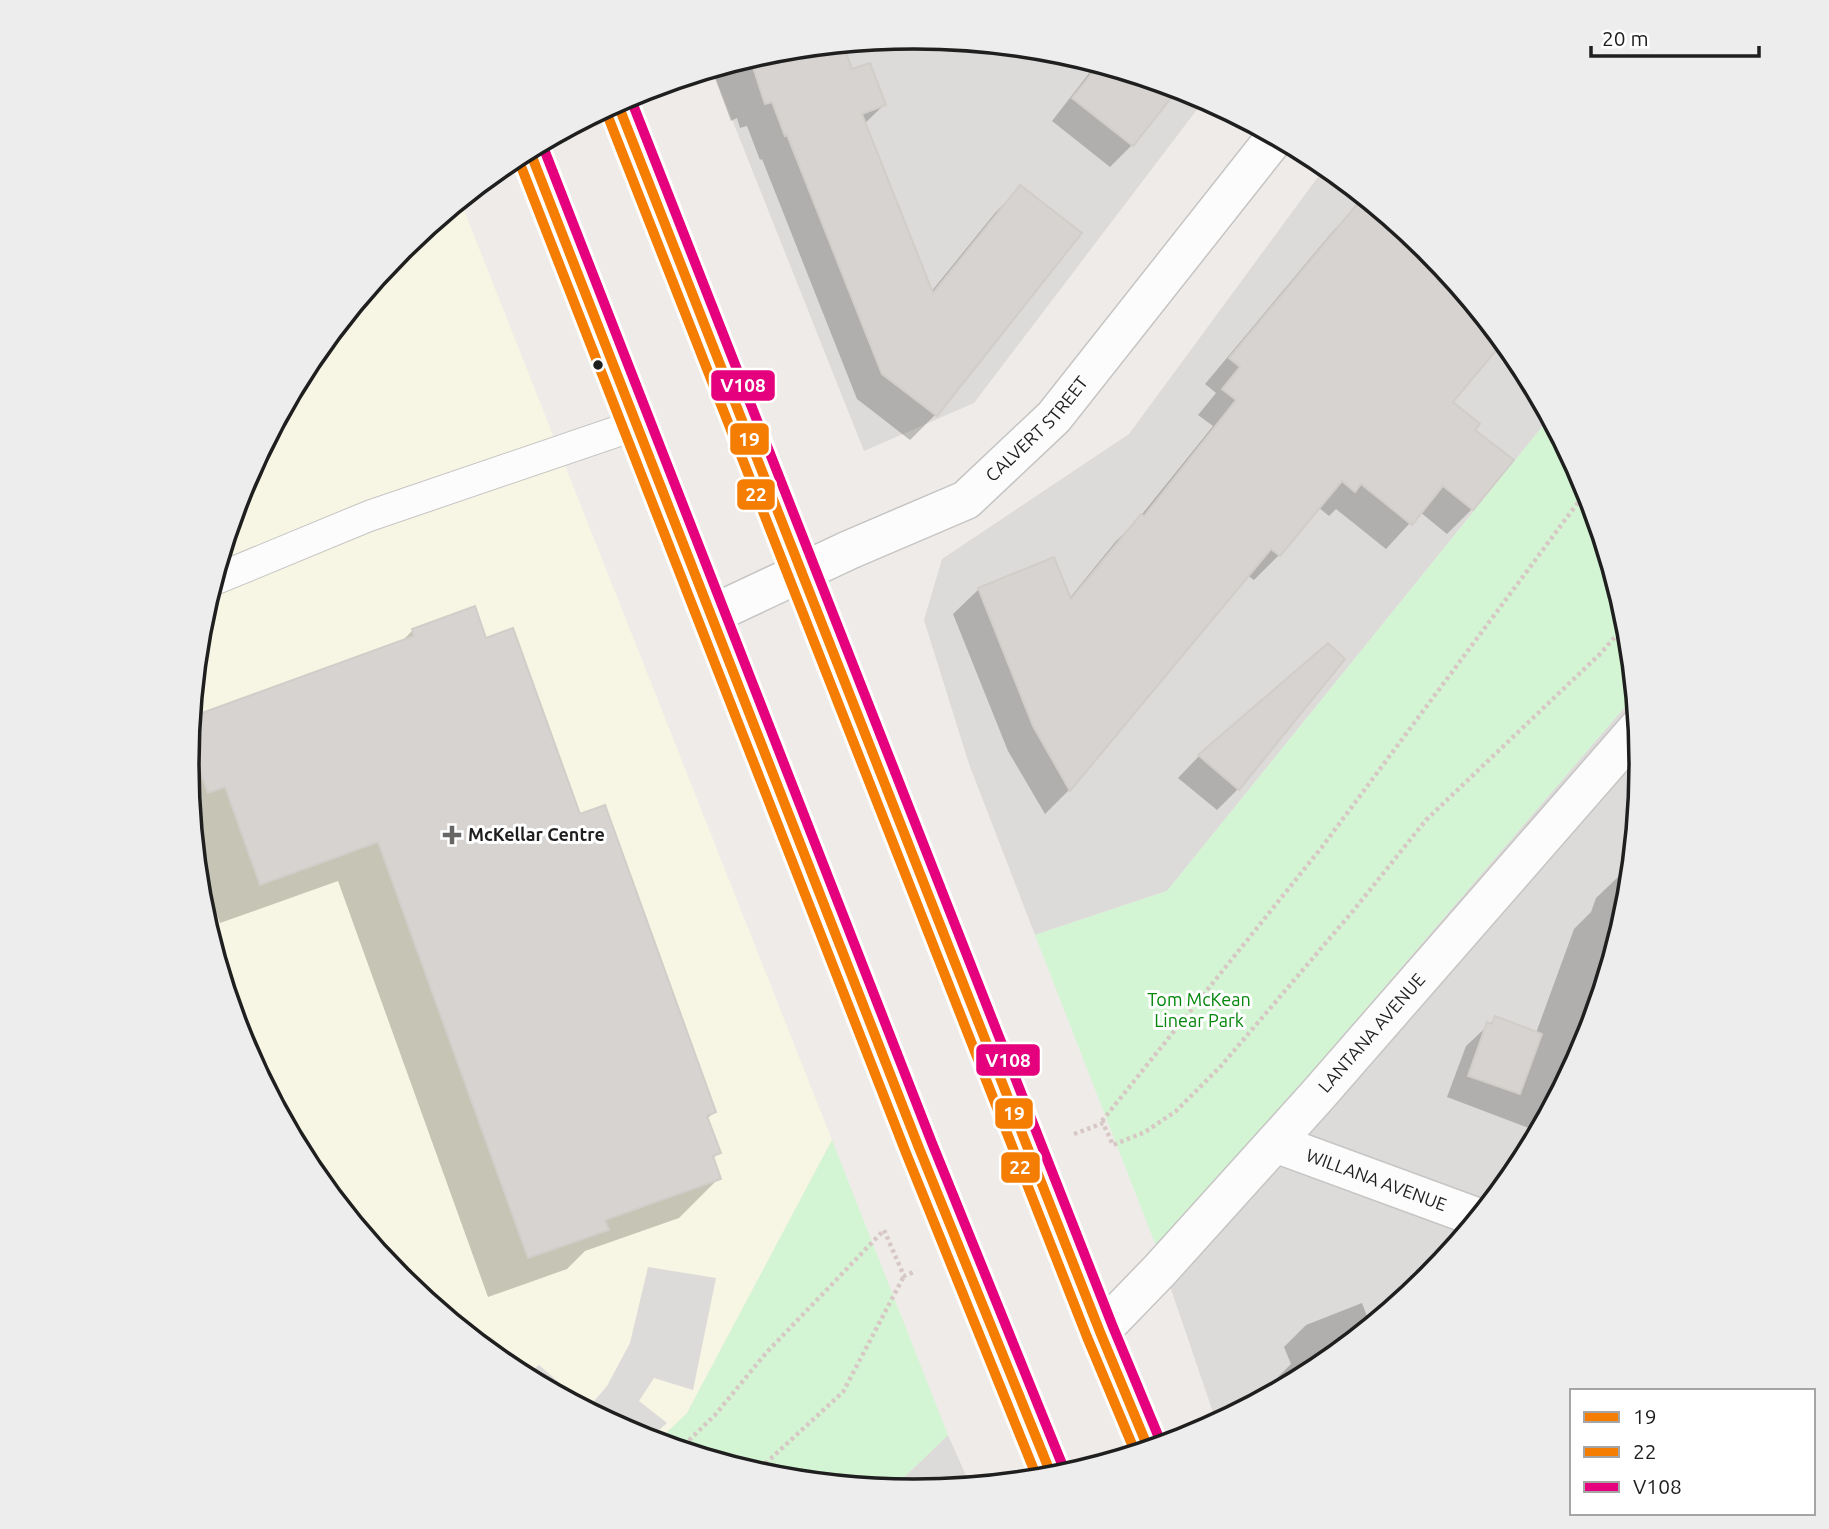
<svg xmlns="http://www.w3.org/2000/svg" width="1829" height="1529" font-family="Ubuntu,sans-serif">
  <rect width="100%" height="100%" fill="#eeebe8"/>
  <g fill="#dddbd9">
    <path d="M915 37 1057 51 1193 92 1205 99 974 403 864 451 712 69 773 51Z"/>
    <path d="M1326 166 1429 250 1520 361 1550 417 1167 891 1035 935 969 764 924 620 942 559 1129 434Z"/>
    <path d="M1635 695 1642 765 1628 907 1587 1043 1519 1169 1429 1279 1318 1370 1217 1424 1158 1251Z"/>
    <path d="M948 1435 971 1487 915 1492 891 1490Z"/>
  </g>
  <path fill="#f7f5e3" d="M460 200 832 1140 687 1413 656 1443 636 1437 510 1369 400 1279 309 1168 242 1043 201 906 187 764 201 622 242 486 310 360 400 250Z"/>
  <g fill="#d4f5d3">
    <path d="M1550 417 1587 486 1628 623 1635 695 1158 1251 1035 935 1167 891Z"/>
    <path d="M832 1140 948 1435 891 1490 772 1478 656 1443 687 1413Z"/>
  </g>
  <path fill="#dcdbd9" d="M648 1267 716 1278 693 1390 654 1378 639 1401 667 1423 648 1440 636 1437 525 1377 539 1365 588 1408 607 1386 630 1343Z"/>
  <g fill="#0003">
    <path d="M841 44 851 71 884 105 864 124 931 292 995 213 1020 188 1079 234 935 415 910 440 857 399 762 159 760 160 747 126 740 128 737 118 731 121 715 78 722 71 721 66 773 51Z"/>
    <path d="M1097 63 1177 87 1132 145 1110 167 1052 121Z"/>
    <path d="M1369 200 1429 250 1502 339 1450 403 1473 430 1472 509 1447 534 1420 512 1386 549 1336 509 1329 516 1318 507 1279 555 1254 580 1247 575 1069 790 1045 814 1008 751 953 614 979 589 1069 599 1116 541 1135 523 1213 426 1198 415 1216 393 1205 384 1333 231 1358 206 1361 208Z"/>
    <path d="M413 630 485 640 579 816 714 1112 707 1119 719 1153 712 1159 719 1178 679 1218 585 1251 567 1269 488 1297 338 881 220 923 196 858 187 764 191 719 399 644Z"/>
    <path d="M1328 646 1238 789 1217 810 1178 778 1199 756Z"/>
    <path d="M1618 877 1631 881 1628 907 1587 1043 1539 1132 1447 1097 1466 1046 1496 1018 1536 1033 1574 929 1591 912 1596 898Z"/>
    <path d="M1362 1303 1371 1327 1318 1370 1283 1389 1278 1377 1291 1364 1284 1347 1306 1325Z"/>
  </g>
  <g fill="#d6d3d0" stroke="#d1cdc9" stroke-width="2">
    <path d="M843 44 852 69 870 63 886 105 862 114 933 293 1020 185 1082 233 937 416 882 374 787 135 785 136 772 102 765 104 750 58 773 51Z"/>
    <path d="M1099 64 1179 88 1133 146 1072 98Z"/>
    <path d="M1369 201 1429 250 1504 341 1453 402 1480 424 1475 430 1514 460 1473 510 1443 486 1412 525 1361 484 1355 492 1342 481 1280 556 1271 549 1070 791 1033 726 978 588 1054 557 1071 599 1141 514 1144 516 1236 400 1222 389 1240 367 1229 358 1358 203 1364 207Z"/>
    <path d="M475 606 486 638 513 628 580 814 605 805 716 1112 707 1116 721 1153 713 1156 721 1179 605 1220 609 1230 528 1258 378 842 260 885 225 787 208 793 189 740 191 717 414 636 412 629Z"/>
    <path d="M1328 643 1345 659 1239 790 1198 755Z"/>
    <path d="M1495 1016 1542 1034 1520 1094 1468 1076 1487 1022 1492 1024Z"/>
  </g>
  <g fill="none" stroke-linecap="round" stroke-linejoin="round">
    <defs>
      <path id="lane" d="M214 580 369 516 639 424"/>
      <g id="street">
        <path id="s1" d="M713 614 849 550 966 500 1054 417 1276 136"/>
        <path id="s2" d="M1275 1143 1479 1218"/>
        <path id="s3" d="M1100 1332 1160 1270 1317 1096 1639 727"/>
      </g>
      <g id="highway">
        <path d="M617 102 1100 1332 1149 1450"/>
        <path d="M529 149C706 591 871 1039 1053 1479"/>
      </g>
    </defs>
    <use href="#lane" stroke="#c6c5c4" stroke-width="32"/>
    <use href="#street" stroke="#c6c5c4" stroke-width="41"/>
    <use href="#highway" stroke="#c69ca9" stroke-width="41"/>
    <g stroke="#d7c8c6" stroke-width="4.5" stroke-dasharray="3.5 3.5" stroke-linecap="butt">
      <path d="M1102 1121 1322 847 1588 489"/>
      <path d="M1074 1134 1103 1123 1113 1145 1145 1132 1176 1111 1221 1066 1353 911 1426 820 1600 654 1628 622"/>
      <path d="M679 1450 715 1415 766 1353 884 1230 904 1276 916 1271"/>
      <path d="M755 1473 843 1392 904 1276"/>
    </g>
    <use href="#lane" stroke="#fcfcfc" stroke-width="30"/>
    <use href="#street" stroke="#fcfcfc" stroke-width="38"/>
    <use href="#highway" stroke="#ebdee0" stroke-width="38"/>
    <defs>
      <g id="bus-1">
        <path d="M617 102 1100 1332 1149 1450"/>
        <path d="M529 149 919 1148 1053 1479"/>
      </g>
      <g id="bus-2">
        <path d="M605 109 1087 1337 1136 1454"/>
        <path d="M517 156 906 1153 1038 1480"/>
      </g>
      <g id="bus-3">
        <path d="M630 97 1113 1327 1162 1445"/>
        <path d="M542 144 932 1143 1066 1474"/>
      </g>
    </defs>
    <use href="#bus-1" stroke="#fff" stroke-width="16"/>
    <use href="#bus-2" stroke="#fff" stroke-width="16"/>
    <use href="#bus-3" stroke="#fff" stroke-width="16"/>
    <use href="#bus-1" stroke="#f47d02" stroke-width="10"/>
    <use href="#bus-2" stroke="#f47d02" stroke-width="10"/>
    <use href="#bus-3" stroke="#e5007d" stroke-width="10"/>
  </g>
  <circle fill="#1f1f1f" stroke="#fff" stroke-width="2.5" cx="598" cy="365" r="6"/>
  <path fill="#676665" stroke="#fff" stroke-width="2.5" d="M448.5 824.5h7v7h7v7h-7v7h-7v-7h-7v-7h7z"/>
  <g text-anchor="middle" stroke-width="6" stroke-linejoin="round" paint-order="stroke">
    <g font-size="18" fill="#1f1f1f" stroke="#fff">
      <text dy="6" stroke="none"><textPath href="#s1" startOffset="378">CALVERT STREET</textPath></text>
      <text dy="6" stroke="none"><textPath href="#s3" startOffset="404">LANTANA AVENUE</textPath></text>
      <text dy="6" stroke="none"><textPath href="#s2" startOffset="108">WILLANA AVENUE</textPath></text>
    </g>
    <g font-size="18" font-weight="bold" fill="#1f1f1f" stroke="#fff" text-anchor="start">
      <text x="468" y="841">McKellar Centre</text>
    </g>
    <g font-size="18" fill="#03870b" stroke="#fff">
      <text x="1199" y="1006">Tom McKean<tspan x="1199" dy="21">Linear Park</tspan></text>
    </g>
  </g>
  <path d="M0 0H1829V1529H0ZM199 764a715 715 0 1 1 1430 0a715 715 0 1 1-1430 0Z" fill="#ededed" fill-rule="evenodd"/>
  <path fill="none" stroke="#1f1f1f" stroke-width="3.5" d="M199 764a715 715 0 1 1 1430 0a715 715 0 1 1-1430 0Z"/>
  <g stroke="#fff" stroke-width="2.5">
    <rect x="710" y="369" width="66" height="33" rx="7" fill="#e5007d"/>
    <rect x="729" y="422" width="41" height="34" rx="7" fill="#f47d02"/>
    <rect x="736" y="478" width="40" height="33" rx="7" fill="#f47d02"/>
    <rect x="975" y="1043" width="66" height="34" rx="7" fill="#e5007d"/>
    <rect x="994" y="1097" width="40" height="33" rx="7" fill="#f47d02"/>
    <rect x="1000" y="1151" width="41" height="33" rx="7" fill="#f47d02"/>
  </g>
  <g font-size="19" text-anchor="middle" font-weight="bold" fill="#fff">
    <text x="743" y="392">V108</text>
    <text x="749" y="446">19</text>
    <text x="756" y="501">22</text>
    <text x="1008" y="1067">V108</text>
    <text x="1014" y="1120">19</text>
    <text x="1020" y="1174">22</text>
  </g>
  <rect x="1570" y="1389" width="245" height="126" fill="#ffffff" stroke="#a5a5a5" stroke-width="2"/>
  <rect x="1584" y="1412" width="35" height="10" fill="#f47d02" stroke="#a5a5a5" stroke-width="2"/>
  <text x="1633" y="1424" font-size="21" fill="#1f1f1f">19</text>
  <rect x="1584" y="1447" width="35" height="10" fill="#f47d02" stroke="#a5a5a5" stroke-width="2"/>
  <text x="1633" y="1459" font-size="21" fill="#1f1f1f">22</text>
  <rect x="1584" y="1482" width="35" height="10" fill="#e5007d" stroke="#a5a5a5" stroke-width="2"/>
  <text x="1633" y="1494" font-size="21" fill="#1f1f1f">V108</text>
  <path d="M1591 46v10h168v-10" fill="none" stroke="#1f1f1f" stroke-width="3.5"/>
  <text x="1602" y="46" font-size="21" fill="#1f1f1f" stroke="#ffffff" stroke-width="5" paint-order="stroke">20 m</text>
</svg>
